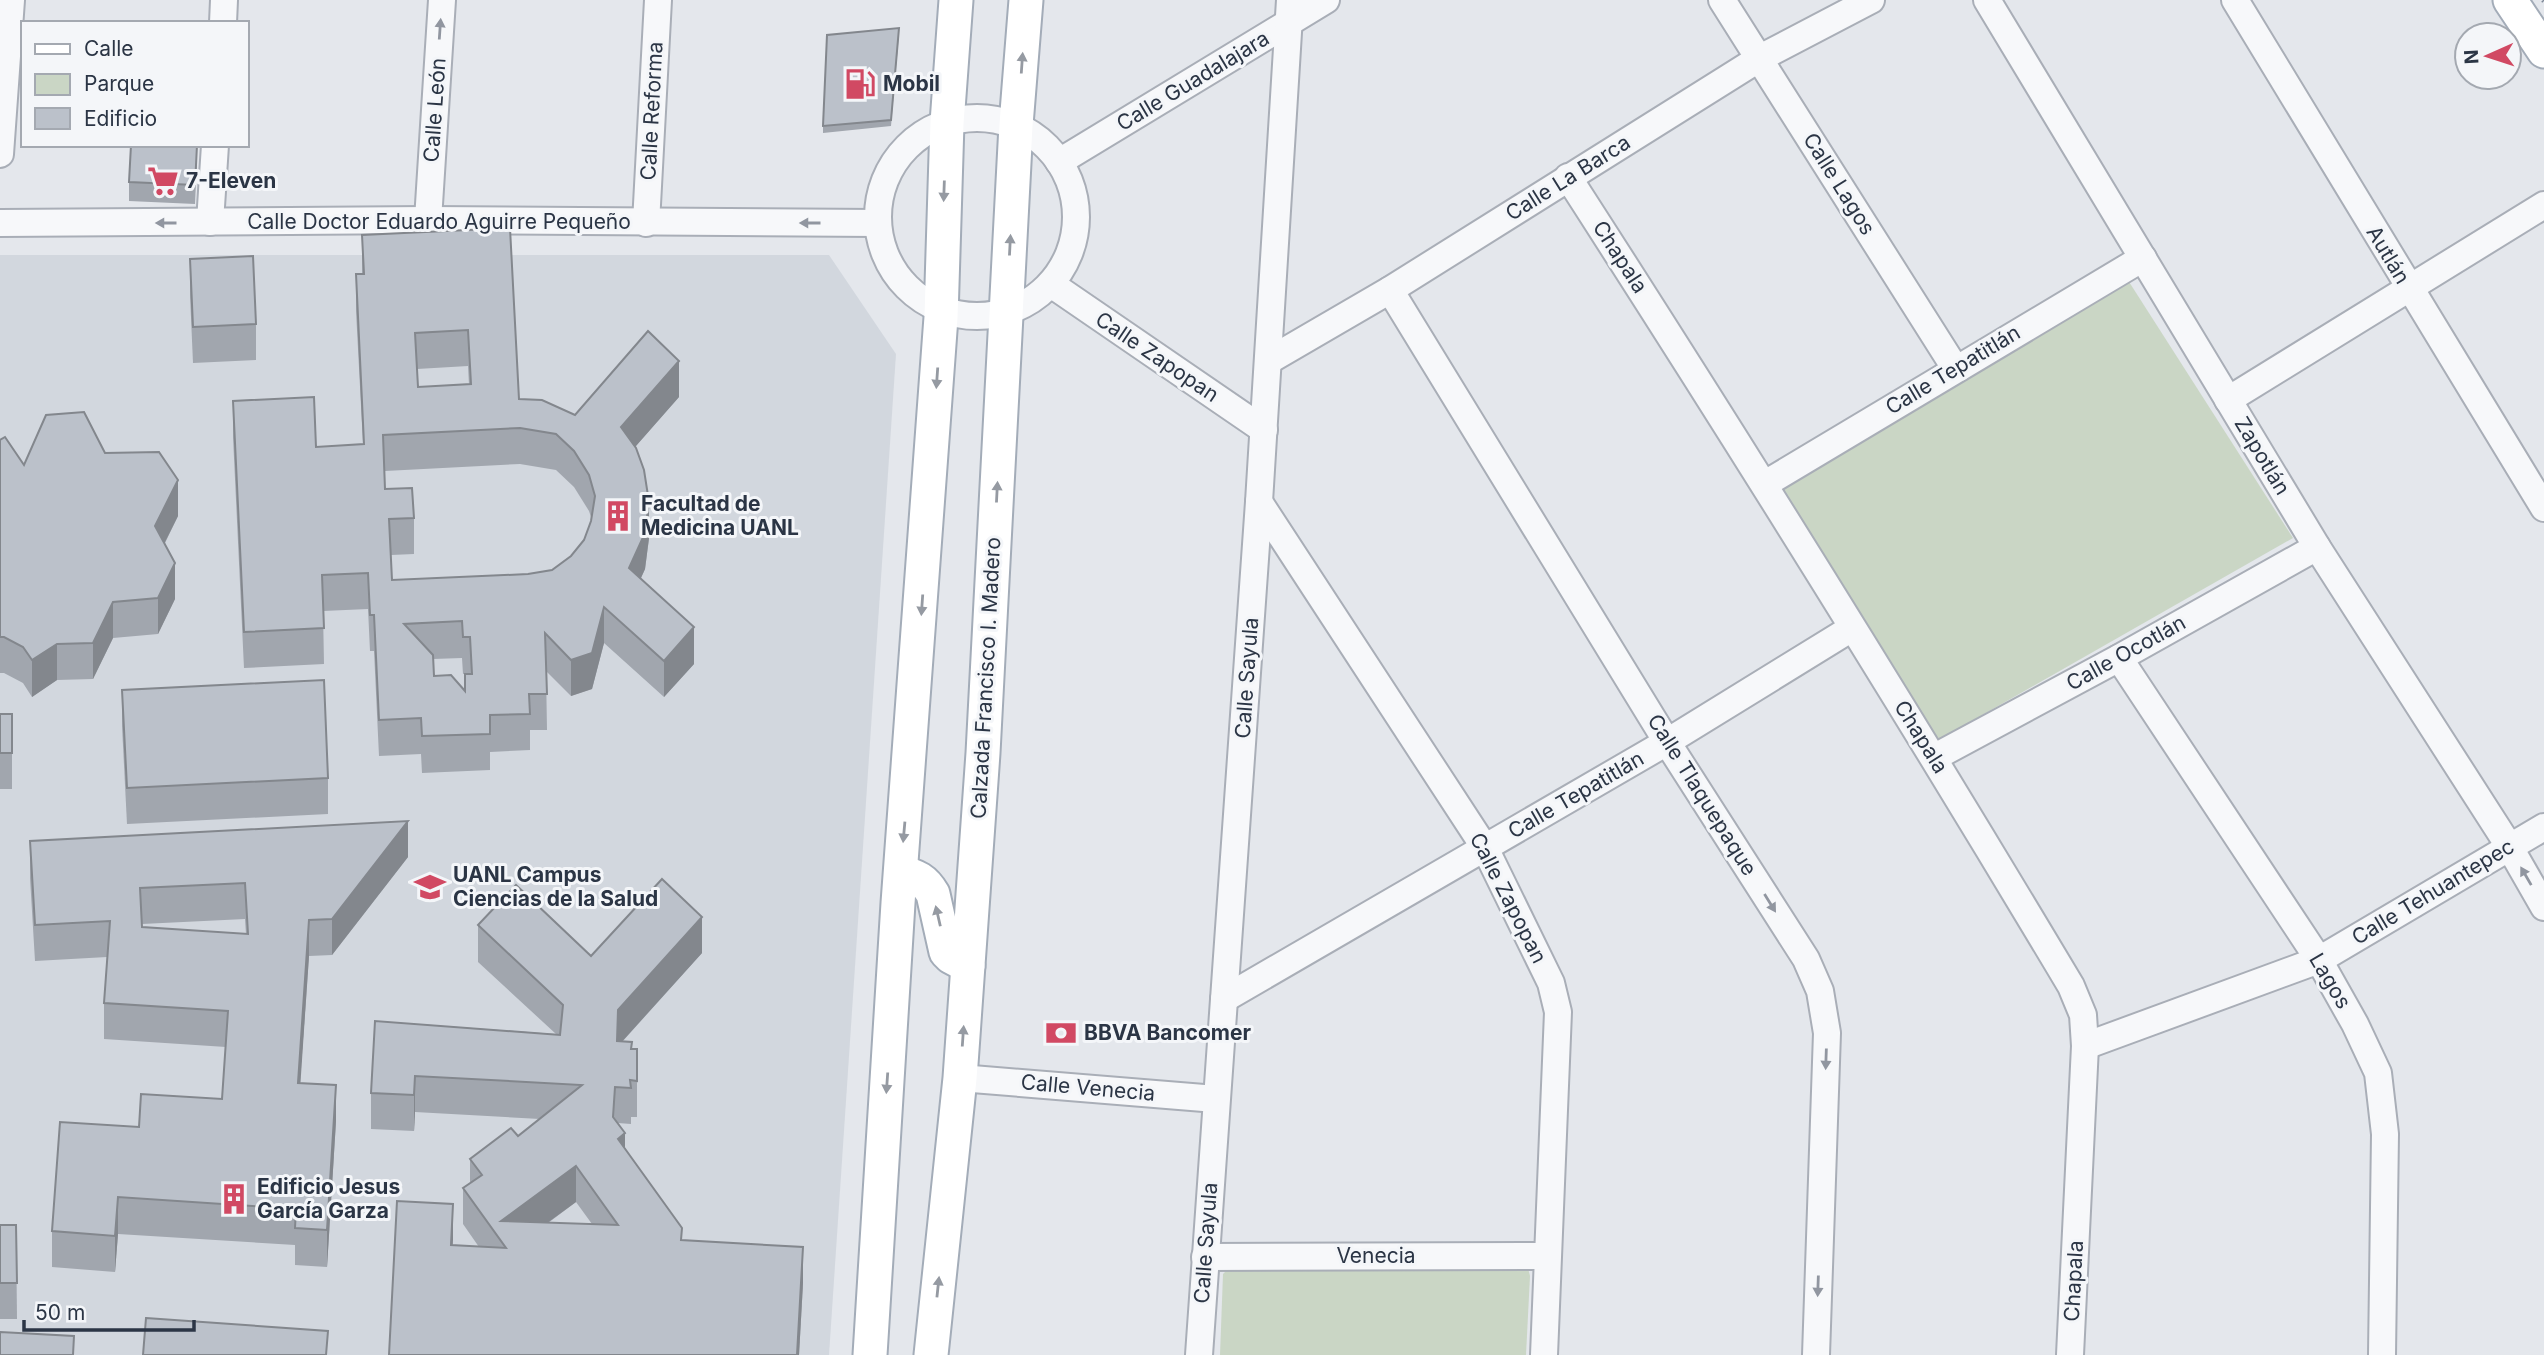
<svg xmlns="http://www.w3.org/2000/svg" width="2544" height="1355" font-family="Inter,sans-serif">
  <rect width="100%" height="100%" fill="#e4e7ec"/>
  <path fill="#d2d7de" d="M0 255H829L896 354 829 1355H0Z"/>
  <g fill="#cad6c5">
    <path d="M2124 274 2293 538 1935 742 1775 484Z"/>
    <path d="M1528 1268 1530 1276 1526 1355H1220L1223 1274 1228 1269Z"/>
  </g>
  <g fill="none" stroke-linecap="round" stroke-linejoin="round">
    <defs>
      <g id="minor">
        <path d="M1722 0 1955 368"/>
        <path d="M1987 0 2317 547 2509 846 2544 907"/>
        <path d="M2235 0 2544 508"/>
        <path d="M223 23 224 0"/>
        <circle cx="977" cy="217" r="99"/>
        <path d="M0 154 11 0"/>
        <path d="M1059 162 1326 0"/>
        <path d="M1568 177C1740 444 1908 713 2071 986L2083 1015 2085 1046 2070 1355"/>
        <path d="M428 220 442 0"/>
        <path d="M210 222 215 145"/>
        <path d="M0 223 428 220 878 223"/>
        <path d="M646 223 658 0"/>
        <path d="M1051 284 1264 430"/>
        <path d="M1390 290 1667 742 1806 959 1820 991 1827 1033 1816 1355"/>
        <path d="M1268 361 1390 290 1760 58 1871 0"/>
        <path d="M2228 400 2544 205"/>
        <path d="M1765 484 2143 258"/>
        <path d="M1259 502 1485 848 1551 983 1558 1012 1544 1355"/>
        <path d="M2119 658 2319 960 2355 1024 2378 1073 2385 1134 2382 1355"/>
        <path d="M1935 757 2119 658 2317 547"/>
        <path d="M1224 999 1667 742 1852 628"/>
        <path d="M2085 1046 2319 960 2544 827"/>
        <path d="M960 1078 1216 1099"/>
        <path d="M1205 1257 1547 1256"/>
        <path d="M1199 1355 1259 502 1290 0"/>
      </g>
      <g id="major">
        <path d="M2510 0 2544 51"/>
        <path d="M901 873C916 875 925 880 933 894L946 952 951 957 968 966"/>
        <path d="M870 1355 898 903 941 317 947 123 956 0"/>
        <path d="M931 1355 960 1078 983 753 1016 125 1026 0"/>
      </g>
    </defs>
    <use href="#minor" stroke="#a9aeb7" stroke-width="30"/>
    <use href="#major" stroke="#a3acb8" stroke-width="37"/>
    <use href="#minor" stroke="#f7f8fa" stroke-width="26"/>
    <use href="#major" stroke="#fff" stroke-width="33"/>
    <path stroke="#7d8796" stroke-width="5" stroke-dasharray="3.5 7" stroke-linecap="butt" d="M2543 0 2544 1"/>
  </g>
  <g fill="#a1a6ae" fill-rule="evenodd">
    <path d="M899 34 891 126 823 133V126Z"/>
    <path d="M197 161 195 204 129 201V182Z"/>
    <path d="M510 228 519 399 575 415 679 397 635 447 649 538 645 569 641 578 694 664 664 697 604 643 592 689 571 696 546 671 547 730H530V750L490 752V770L422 773 421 754 379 756 374 651H370L368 609 323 611 324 664 244 668 233 437V401L316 447 363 444 356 311V274H362V235ZM468 366 469 385 418 387 417 369ZM520 464 556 470 574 487 589 511 592 520 584 540 571 556 552 570 528 574 392 580 391 555 414 554V518L385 489V471ZM462 658 463 674 470 673 465 674V690L434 676 433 659Z"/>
    <path d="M190 259 256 324V360L193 363 190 295Z"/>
    <path d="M0 440 24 465 105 453 178 516 165 543 175 599 158 634 113 638 93 679 57 680 32 697 23 683 4 673H0Z"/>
    <path d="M122 690 328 778V814L127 824 122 726Z"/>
    <rect x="0" y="714" width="12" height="75"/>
    <path d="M30 841 408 857 332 955 309 956 300 1083 336 1121 327 1267 295 1265V1245L118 1234 115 1272 52 1267V1231L139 1127 222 1099 226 1047 104 1039V1003L107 957 35 961 30 878ZM245 919 246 934 142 927V924Z"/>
    <path d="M478 925 591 956 702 953 622 1042 631 1049H637V1117H631V1124L618 1123 625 1148 682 1240 803 1283 799 1355H389L453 1245 479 1247 463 1224V1188L470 1183V1159L518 1136 540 1119 415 1112 414 1131 371 1129V1093L375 1021 556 1034 478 962ZM576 1202 592 1224 548 1223Z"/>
    <path d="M0 1225H16L17 1319H0Z"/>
  </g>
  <g fill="#83878d">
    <path d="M679 361V397L621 463V427Z"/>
    <path d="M178 480V516L155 562V526Z"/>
    <path d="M649 502V538L645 569 629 604V568Z"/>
    <path d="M175 563V599L158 634V598Z"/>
    <path d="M113 602V638L93 679V643Z"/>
    <path d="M604 607V643L592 689 571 696V660Z"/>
    <path d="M694 627V664L664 697V661Z"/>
    <path d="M57 644V680L32 697V660Z"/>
    <path d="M408 821V857L332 955V919Z"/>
    <path d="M702 917V953L618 1046 617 1078 618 1010Z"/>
    <path d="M309 920V956L298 1119V1083Z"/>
    <path d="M415 1076V1112L414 1131V1095Z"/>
    <path d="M336 1085V1121L327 1267V1230Z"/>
    <path d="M625 1133V1169L618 1139Z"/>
    <path d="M576 1166V1202L506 1253 501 1221Z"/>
    <path d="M118 1197V1234L115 1272V1236Z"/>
    <path d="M453 1204V1240L451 1281V1245Z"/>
    <path d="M803 1247V1283L799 1355H797Z"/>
  </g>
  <g fill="#bbc1ca" stroke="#83878d" stroke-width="2" fill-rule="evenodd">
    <path d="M899 28 891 120 823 126 827 35Z"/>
    <path d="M131 145H197L195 185 129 182Z"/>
    <path d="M510 228 519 399 542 400 575 415 648 331 679 361 621 427 636 448 644 470 649 502 645 533 629 568 694 627 664 661 604 607 592 653 571 660 545 633 547 694H529L530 714 490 715V734L422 736 421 718 379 720 374 615H370L368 573 322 575 324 628 244 632 233 401 314 397 316 447 364 444 356 274H364L362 235ZM468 330 471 384 418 387 415 333ZM520 428 556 434 574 451 589 475 595 496 591 521 584 540 571 556 552 570 528 574 392 580 389 519 414 518 412 488 385 489 383 435ZM462 621 463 637H470L472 674H465V691L451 675 434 676 433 655 404 624Z"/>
    <path d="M253 256 256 324 193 327 190 259Z"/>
    <path d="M84 412 105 453 159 452 178 480 155 526 175 563 158 598 113 602 93 643 57 644 32 660 23 647 4 637H0V440L5 437 24 465 46 415Z"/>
    <path d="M324 680 328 778 127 788 122 690Z"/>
    <rect x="0" y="714" width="12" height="39"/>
    <path d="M408 821 332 919 309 920 298 1083 336 1085 327 1230 295 1228 296 1209 118 1197 115 1236 52 1231 60 1122 139 1127 141 1094 222 1099 228 1011 104 1003 110 921 35 925 30 841ZM245 883 248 934 142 927 140 888Z"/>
    <path d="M662 879 702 917 618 1010 617 1041 632 1042 631 1049H637V1081L630 1080 631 1088 615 1087 613 1117 625 1133 618 1139 682 1228 681 1240 803 1247 797 1355H389L397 1201 453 1204 451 1245 506 1248 463 1188 482 1175 470 1159 511 1128 518 1136 582 1085 415 1076 414 1095 371 1093 375 1021 560 1035 563 1005 478 925 516 885 591 956ZM576 1166 618 1225 501 1221Z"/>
    <path d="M0 1225H16L17 1283H0Z"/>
    <path d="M146 1318 328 1331 326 1355H143Z"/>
    <path d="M0 1332 74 1336 73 1355H0Z"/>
  </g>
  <defs><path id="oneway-solid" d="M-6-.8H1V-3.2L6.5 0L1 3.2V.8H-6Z" transform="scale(1.75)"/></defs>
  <g fill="#9196a0">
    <use href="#oneway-solid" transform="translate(440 29) rotate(-86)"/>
    <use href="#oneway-solid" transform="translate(166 223) rotate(-180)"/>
    <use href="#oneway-solid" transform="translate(810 223) rotate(-180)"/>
    <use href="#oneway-solid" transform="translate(2526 876) rotate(-120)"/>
    <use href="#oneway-solid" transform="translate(1770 903) rotate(58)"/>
    <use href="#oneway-solid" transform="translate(1826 1059) rotate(92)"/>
    <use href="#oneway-solid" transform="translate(1818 1286) rotate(92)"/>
  </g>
  <g fill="#959aa2">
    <use href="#oneway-solid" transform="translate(1022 63) rotate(-86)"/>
    <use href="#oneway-solid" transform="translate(944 191) rotate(92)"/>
    <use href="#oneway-solid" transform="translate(1010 245) rotate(-87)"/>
    <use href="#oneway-solid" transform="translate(937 378) rotate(94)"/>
    <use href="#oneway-solid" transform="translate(997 492) rotate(-87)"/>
    <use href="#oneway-solid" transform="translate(922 605) rotate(94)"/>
    <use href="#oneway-solid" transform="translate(904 832) rotate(95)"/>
    <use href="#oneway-solid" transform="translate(938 916) rotate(-103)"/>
    <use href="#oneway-solid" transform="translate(963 1036) rotate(-86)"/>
    <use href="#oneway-solid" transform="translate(887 1083) rotate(94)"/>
    <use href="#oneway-solid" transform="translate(938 1287) rotate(-84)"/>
  </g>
  <defs>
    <symbol id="fuel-bare" viewBox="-9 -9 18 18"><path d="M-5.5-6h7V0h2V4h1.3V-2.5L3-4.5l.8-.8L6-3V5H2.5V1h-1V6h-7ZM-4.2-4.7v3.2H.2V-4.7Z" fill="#d14963" stroke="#f4f6f9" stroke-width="2.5" paint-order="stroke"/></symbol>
    <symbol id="supermarket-bare" viewBox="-9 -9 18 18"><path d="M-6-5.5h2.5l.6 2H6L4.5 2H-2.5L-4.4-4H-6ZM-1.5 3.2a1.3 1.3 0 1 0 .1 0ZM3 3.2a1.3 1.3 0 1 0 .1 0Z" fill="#d14963" stroke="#f4f6f9" stroke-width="2.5" paint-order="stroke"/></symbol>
    <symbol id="building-bare" viewBox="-9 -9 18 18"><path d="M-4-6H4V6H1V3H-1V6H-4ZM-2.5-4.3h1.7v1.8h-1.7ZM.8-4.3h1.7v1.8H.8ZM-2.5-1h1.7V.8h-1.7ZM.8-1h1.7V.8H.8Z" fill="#d14963" stroke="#f4f6f9" stroke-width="2.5" paint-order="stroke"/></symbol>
    <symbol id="university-bare" viewBox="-9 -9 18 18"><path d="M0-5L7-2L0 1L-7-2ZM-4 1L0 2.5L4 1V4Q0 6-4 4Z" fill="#d14963" stroke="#f4f6f9" stroke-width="2.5" paint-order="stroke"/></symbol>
    <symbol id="bank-bare" viewBox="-9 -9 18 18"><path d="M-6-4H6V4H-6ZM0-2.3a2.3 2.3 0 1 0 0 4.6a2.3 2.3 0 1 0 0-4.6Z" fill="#d14963" stroke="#f4f6f9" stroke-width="2.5" paint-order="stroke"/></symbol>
  </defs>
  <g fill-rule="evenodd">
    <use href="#fuel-bare" x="838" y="62" width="44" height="44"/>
    <use href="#supermarket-bare" x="141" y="159" width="44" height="44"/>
    <use href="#building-bare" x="596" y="494" width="44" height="44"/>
    <use href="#university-bare" x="408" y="865" width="44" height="44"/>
    <use href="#bank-bare" x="1039" y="1011" width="44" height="44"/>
    <use href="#building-bare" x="212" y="1177" width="44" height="44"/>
  </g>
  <g text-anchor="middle" stroke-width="6" stroke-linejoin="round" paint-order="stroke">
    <g font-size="21" fill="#2b3545" stroke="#f4f6f9">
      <text transform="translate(1193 81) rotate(-31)" y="7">Calle Guadalajara</text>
      <text transform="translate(435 110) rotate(-86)" y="7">Calle León</text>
      <text transform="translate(652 111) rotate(-87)" y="7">Calle Reforma</text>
      <text transform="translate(1568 178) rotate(-32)" y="7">Calle La Barca</text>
      <text transform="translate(1839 184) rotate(58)" y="7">Calle Lagos</text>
      <text x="439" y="229">Calle Doctor Eduardo Aguirre Pequeño</text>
      <text transform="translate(2388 255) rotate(59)" y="7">Autlán</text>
      <text transform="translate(1620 257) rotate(57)" y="7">Chapala</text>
      <text transform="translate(1157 357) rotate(34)" y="7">Calle Zapopan</text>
      <text transform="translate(1953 370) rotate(-31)" y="7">Calle Tepatitlán</text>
      <text transform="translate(2262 456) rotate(59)" y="7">Zapotlán</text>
      <text transform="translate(2126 653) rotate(-29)" y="7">Calle Ocotlán</text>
      <text transform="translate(986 678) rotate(-87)" y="7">Calzada Francisco I. Madero</text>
      <text transform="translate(1247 678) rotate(-86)" y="7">Calle Sayula</text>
      <text transform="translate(1921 737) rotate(58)" y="7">Chapala</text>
      <text transform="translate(1576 795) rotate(-30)" y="7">Calle Tepatitlán</text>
      <text transform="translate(1702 795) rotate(58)" y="7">Calle Tlaquepaque</text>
      <text transform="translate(2433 892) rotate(-31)" y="7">Calle Tehuantepec</text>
      <text transform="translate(1508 898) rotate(63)" y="7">Calle Zapopan</text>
      <text transform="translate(2330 981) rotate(59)" y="7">Lagos</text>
      <text transform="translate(1088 1088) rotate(5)" y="7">Calle Venecia</text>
      <text transform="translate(1206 1243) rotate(-86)" y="7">Calle Sayula</text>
      <text x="1376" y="1263">Venecia</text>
      <text transform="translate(2074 1281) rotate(-87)" y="7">Chapala</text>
    </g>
    <g font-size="21" font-weight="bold" fill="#2b3545" stroke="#f4f6f9" text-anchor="start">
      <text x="883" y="91">Mobil</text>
      <text x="186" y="188">7-Eleven</text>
      <text x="641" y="511">Facultad de<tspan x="641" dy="24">Medicina UANL</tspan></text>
      <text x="453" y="882">UANL Campus<tspan x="453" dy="24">Ciencias de la Salud</tspan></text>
      <text x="1084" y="1040">BBVA Bancomer</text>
      <text x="257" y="1194">Edificio Jesus<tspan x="257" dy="24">García Garza</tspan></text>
    </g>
  </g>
  <rect x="21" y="21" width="228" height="126" fill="#f4f6f9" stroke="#a4a9b1" stroke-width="2"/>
  <rect x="35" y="44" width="35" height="10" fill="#ffffff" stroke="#a4a9b1" stroke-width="2"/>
  <text x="84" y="56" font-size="21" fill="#2b3545">Calle</text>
  <rect x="35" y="74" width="35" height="21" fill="#cad6c5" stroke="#a4a9b1" stroke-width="2"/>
  <text x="84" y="91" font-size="21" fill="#2b3545">Parque</text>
  <rect x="35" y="108" width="35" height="21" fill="#bbc1ca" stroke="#a4a9b1" stroke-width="2"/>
  <text x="84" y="126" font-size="21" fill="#2b3545">Edificio</text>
  <g transform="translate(2488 56) rotate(267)"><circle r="33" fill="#f4f6f9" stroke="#a4a9b1" stroke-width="2"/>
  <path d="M0-5L12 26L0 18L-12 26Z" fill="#d14963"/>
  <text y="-10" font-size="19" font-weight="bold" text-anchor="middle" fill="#2b3545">N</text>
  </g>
  <path d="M24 1320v10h170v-10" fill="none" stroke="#2b3545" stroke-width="3.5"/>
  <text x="35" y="1320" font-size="21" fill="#2b3545" stroke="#f4f6f9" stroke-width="5" paint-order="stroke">50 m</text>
</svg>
